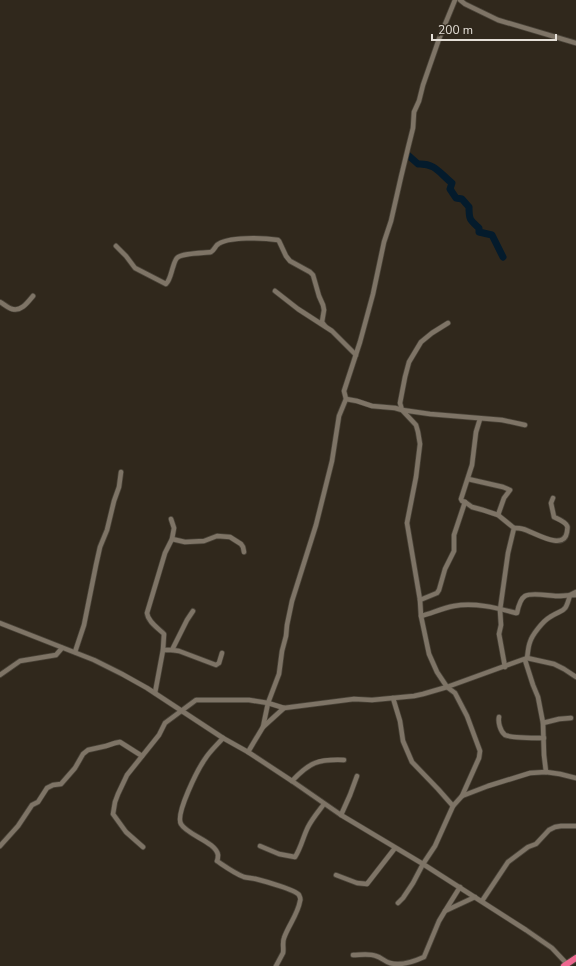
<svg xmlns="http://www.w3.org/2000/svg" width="576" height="966" font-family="'Nunito Sans',sans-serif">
  <rect width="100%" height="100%" fill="#30281c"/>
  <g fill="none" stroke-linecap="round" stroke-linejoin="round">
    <path stroke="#041b2c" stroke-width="7" d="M409 156 418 164C436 163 440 174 452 183L450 189 456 198 462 199 469 207C469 220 470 220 479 228V232L492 235 503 257"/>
    <defs>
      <g id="minor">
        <path d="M460 0 465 4 498 20 576 43"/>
        <path d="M116 246 126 256 135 268 166 284C170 280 171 273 173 267 174 264 175 260 177 258 181 253 204 253 211 252 214 250 215 247 217 245 227 236 265 238 278 240L279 241 286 256 290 261 310 272 313 275 319 296 323 305 324 310 322 322 325 326"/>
        <path d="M275 291 298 309 332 331 356 355"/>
        <path d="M0 302C4 304 8 308 12 309 21 312 28 302 33 296"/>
        <path d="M346 399 357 401 372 406 395 408 402 410 430 414 502 420 525 425"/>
        <path d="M480 419 476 432 472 465 461 499 462 501 465 502 472 507 483 510 498 515 514 528 508 553 500 610 501 625 499 634 505 667"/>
        <path d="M468 479 503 487 510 490 504 498 498 515"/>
        <path d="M514 528C517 528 520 528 523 529 534 532 564 552 567 532 567 531 568 526 567 526 566 522 558 519 554 517L551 503 553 498"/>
        <path d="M172 539 185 542 204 541 217 536 230 537 241 544 243 547 244 552"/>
        <path d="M420 600 437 593 439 590 445 569 454 551V535L465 502"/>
        <path d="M421 616C432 613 443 608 454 606 474 602 497 608 516 613H517C518 608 520 599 525 596 532 592 549 596 557 596 563 596 570 595 576 595"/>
        <path d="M0 623 94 660 122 674 147 688 223 738 248 752 292 781 341 815 423 864 526 930 552 948 567 964"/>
        <path d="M163 650H172L187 620 193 611"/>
        <path d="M172 650 179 651 216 665 219 663 222 653"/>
        <path d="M75 652 84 625 96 565 100 547 107 530 114 501 119 487 121 472"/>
        <path d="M527 658C528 653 528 647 530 642 532 635 543 621 550 617 564 608 565 614 570 595L576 592"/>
        <path d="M525 660 533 685 538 697 543 723 544 755 546 772"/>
        <path d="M0 675 20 661 56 655 62 648"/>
        <path d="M155 693 163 650 164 634C158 628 148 622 147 613L165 553 172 539 174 528 171 519"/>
        <path d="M393 698 400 721 403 741 412 762 438 789 453 806"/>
        <path d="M499 717C498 722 500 731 505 735 511 738 535 738 544 738"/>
        <path d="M543 723 559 719 571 718"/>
        <path d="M263 727 268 703 279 674 282 651 286 636 287 625 292 601 316 525 332 461 339 416 346 399 344 391 360 342 373 294 384 242 391 221 401 177 408 148 413 128 414 112 419 101 423 85 439 39 455 0"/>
        <path d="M223 738C217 745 210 751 205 759 198 769 175 814 181 824 187 835 216 842 218 855 218 857 218 859 217 861 226 867 234 873 244 877 248 878 252 878 256 879 264 881 296 890 299 895 300 897 301 899 300 901 298 914 288 926 284 938 282 943 284 948 283 953L276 966"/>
        <path d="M248 752 263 727 284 708"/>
        <path d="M292 781C310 762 318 759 344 760"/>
        <path d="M462 796 488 786 530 773 546 772 560 774 576 778"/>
        <path d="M341 815 350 795 357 776"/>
        <path d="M0 846 18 826 32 805 38 802 47 788 53 785 61 784 75 768 83 754 88 750 106 746 115 743 120 742 142 756"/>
        <path d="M260 846 279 854 295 857C301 848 303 837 308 827 312 819 318 812 324 804"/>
        <path d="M143 847 126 832 113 814 115 802 118 794 127 775 159 735 165 723 196 700H249L268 703 284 708 354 699 372 700 414 696 423 694 447 687 527 658 554 664 564 669 576 677"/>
        <path d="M336 875 357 883 367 884 395 848"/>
        <path d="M460 887 445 911 475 897"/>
        <path d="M482 901 508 862 528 847 536 844 549 830 555 827 561 826H576"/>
        <path d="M398 903 403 898 413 883 423 864 435 846 453 806 462 796 479 758 480 751 467 716 455 693 447 687 437 672 429 654 421 616 420 600 407 523 416 477 420 444 418 432 416 425 402 410 400 403 405 377 409 362 421 342 432 333 448 323"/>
        <path d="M353 955C360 955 369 953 376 956 381 957 385 962 390 963 400 966 413 962 424 957L439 921 445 911"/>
      </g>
      <path id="highway" d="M564 966 576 958"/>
    </defs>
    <use href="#minor" stroke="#494338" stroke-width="6"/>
    <use href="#highway" stroke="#494338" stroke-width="8"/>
    <use href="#minor" stroke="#7e7466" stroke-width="4.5"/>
    <use href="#highway" stroke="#ed6890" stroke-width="6"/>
  </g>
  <path d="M432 34v6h124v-6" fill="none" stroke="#e5e0d8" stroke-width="2"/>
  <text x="438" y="34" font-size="12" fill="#e5e0d8" stroke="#30281c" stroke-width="3" paint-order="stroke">200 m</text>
</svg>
